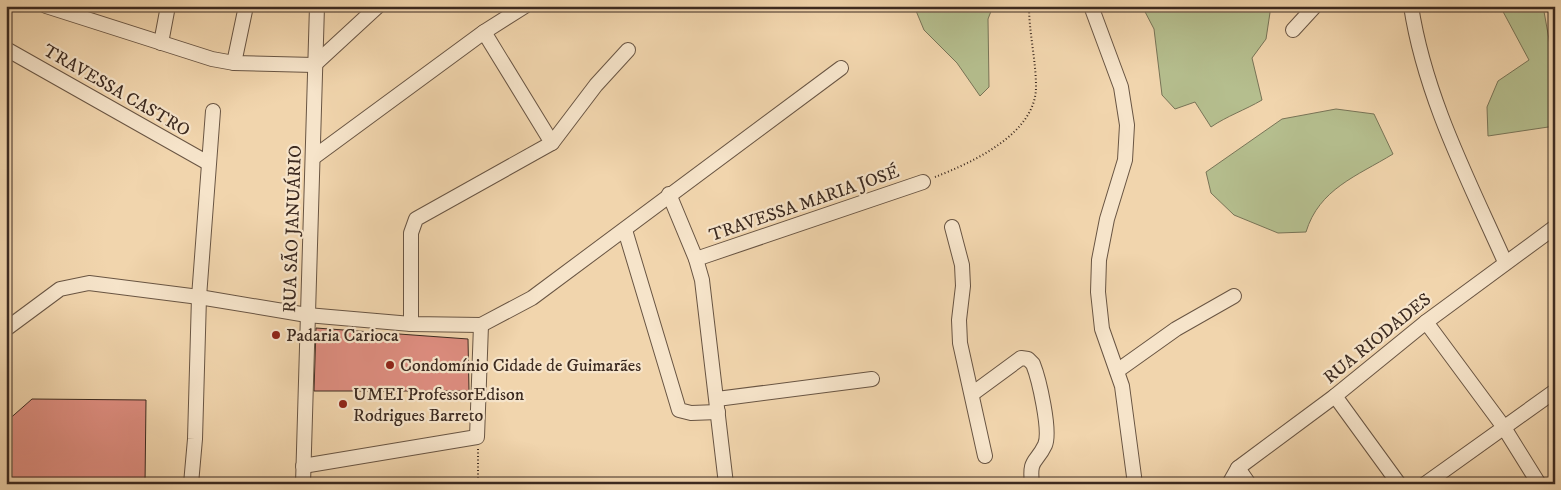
<svg xmlns="http://www.w3.org/2000/svg" width="1561" height="490" font-family="'IM FELL DW Pica',serif">
  <rect width="100%" height="100%" fill="#f1d5ad"/>
  <filter id="stains"><feTurbulence type="fractalNoise" baseFrequency=".004" numOctaves="4"/><feColorMatrix values="0 0 0 0 .2 0 0 0 0 .09 0 0 0 0 .02 0 0 0 .5 -.17"/></filter>
  <radialGradient id="worn" r=".72"><stop offset=".6" stop-color="#630" stop-opacity="0"/><stop offset="1" stop-color="#630" stop-opacity=".3"/></radialGradient>
  <g fill="#b5be8e" stroke="#787457">
    <path d="M914 6H993L988 19 989 87 980 96 957 63 924 30Z"/>
    <path d="M1142 6H1271L1266 39 1252 58 1262 100C1245 110 1227 116 1211 127L1195 102 1175 109 1162 95 1154 29Z"/>
    <path d="M1500 6H1543L1550 45 1555 41V126L1488 136 1487 107 1498 81 1529 60Z"/>
    <path d="M1336 109 1374 114 1393 154C1357 176 1319 189 1306 232L1278 233 1234 215 1211 193 1206 172 1282 119Z"/>
  </g>
  <g fill="#df8e81" stroke="#3c2a20">
    <path d="M316 328 468 339 469 391H314Z"/>
    <path d="M32 399 146 400 145 484H6V422Z"/>
  </g>
  <g fill="none" stroke-linecap="round" stroke-linejoin="round">
    <defs>
      <g id="minor">
        <path d="M46 6 212 59 234 63 314 65 378 6"/>
        <path d="M1091 6 1121 87 1127 125 1125 160 1107 219 1099 260 1098 292 1102 329 1122 386 1135 484"/>
        <path d="M1411 6C1425 97 1468 179 1505 262"/>
        <path d="M1293 30 1315 6"/>
        <path d="M484 32 552 143"/>
        <path d="M161 43 168 6"/>
        <path d="M8 50 208 163"/>
        <path d="M234 63 246 6"/>
        <path d="M314 157 484 32 525 6"/>
        <path d="M669 194 696 259 702 280 726 484"/>
        <path d="M952 227 962 265 963 286 959 320 960 343 985 456"/>
        <path d="M625 230 679 410 691 413 718 412"/>
        <path d="M696 259 923 182"/>
        <path d="M1426 322 1503 426 1539 484"/>
        <path d="M411 324V233L416 219 552 143 596 85 628 50"/>
        <path d="M6 329 60 289 89 283 199 297 307 315 411 324 481 325 532 298 841 68"/>
        <path d="M1117 371 1176 329 1234 296"/>
        <path d="M972 394 1021 358 1028 359 1033 364C1039 379 1051 431 1045 445 1036 464 1029 458 1032 484"/>
        <path d="M1335 396 1399 484"/>
        <path d="M717 399 872 379"/>
        <path d="M303 466 477 437 481 325"/>
        <path d="M1238 468 1249 484"/>
        <path d="M191 484 195 439 199 297 213 111"/>
        <path d="M303 484 317 6"/>
        <path d="M1229 484 1238 468 1335 396 1426 322 1555 227"/>
        <path d="M1425 484 1555 391"/>
      </g>
    </defs>
    <use href="#minor" stroke="#695543" stroke-width="16"/>
    <g stroke="#3c2a20" stroke-width="2" stroke-dasharray="1 2.5" stroke-linecap="butt">
      <path d="M935 177C971 163 1036 134 1036 87 1036 60 1029 33 1029 6"/>
      <path d="M478 449V484"/>
    </g>
    <use href="#minor" stroke="#f6e4ca" stroke-width="14"/>
  </g>
  <g fill="#8f2418" stroke="#f6e4ca" stroke-width="2">
    <circle cx="276" cy="335" r="5"/>
    <circle cx="390" cy="365" r="5"/>
    <circle cx="343" cy="404" r="5"/>
  </g>
  <g text-anchor="middle" stroke-width="4.5" stroke-linejoin="round" paint-order="stroke">
    <g font-size="18" fill="#3c2a20" stroke="#f6e4ca">
      <text transform="translate(117 90) rotate(30)" y="6">TRAVESSA CASTRO</text>
      <text transform="translate(804 203) rotate(-19)" y="6">TRAVESSA MARIA JOSÉ</text>
      <text transform="translate(292 229) rotate(-88)" y="6">RUA SÃO JANUÁRIO</text>
      <text transform="translate(1377 338) rotate(-39)" y="6">RUA RIODADES</text>
    </g>
    <g font-size="18" fill="#3c2a20" stroke="#f6e4ca" text-anchor="start">
      <text x="286" y="341">Padaria Carioca</text>
      <text x="400" y="371">Condomínio Cidade de Guimarães</text>
      <text x="353" y="400">UMEI ProfessorEdison<tspan x="353" dy="21">Rodrigues Barreto</tspan></text>
    </g>
  </g>
  <rect width="1561" height="490" fill="none" stroke="#f1d5ad" stroke-width="25"/>
  <rect x="8" y="8" width="1546" height="475" fill="none" stroke="#3c2a20" stroke-width="2.5"/>
  <rect x="12" y="12" width="1536" height="465" fill="none" stroke="#3c2a20"/>
  <rect width="100%" height="100%" filter="url(#stains)"/>
  <rect width="100%" height="100%" fill="url(#worn)"/>
</svg>
